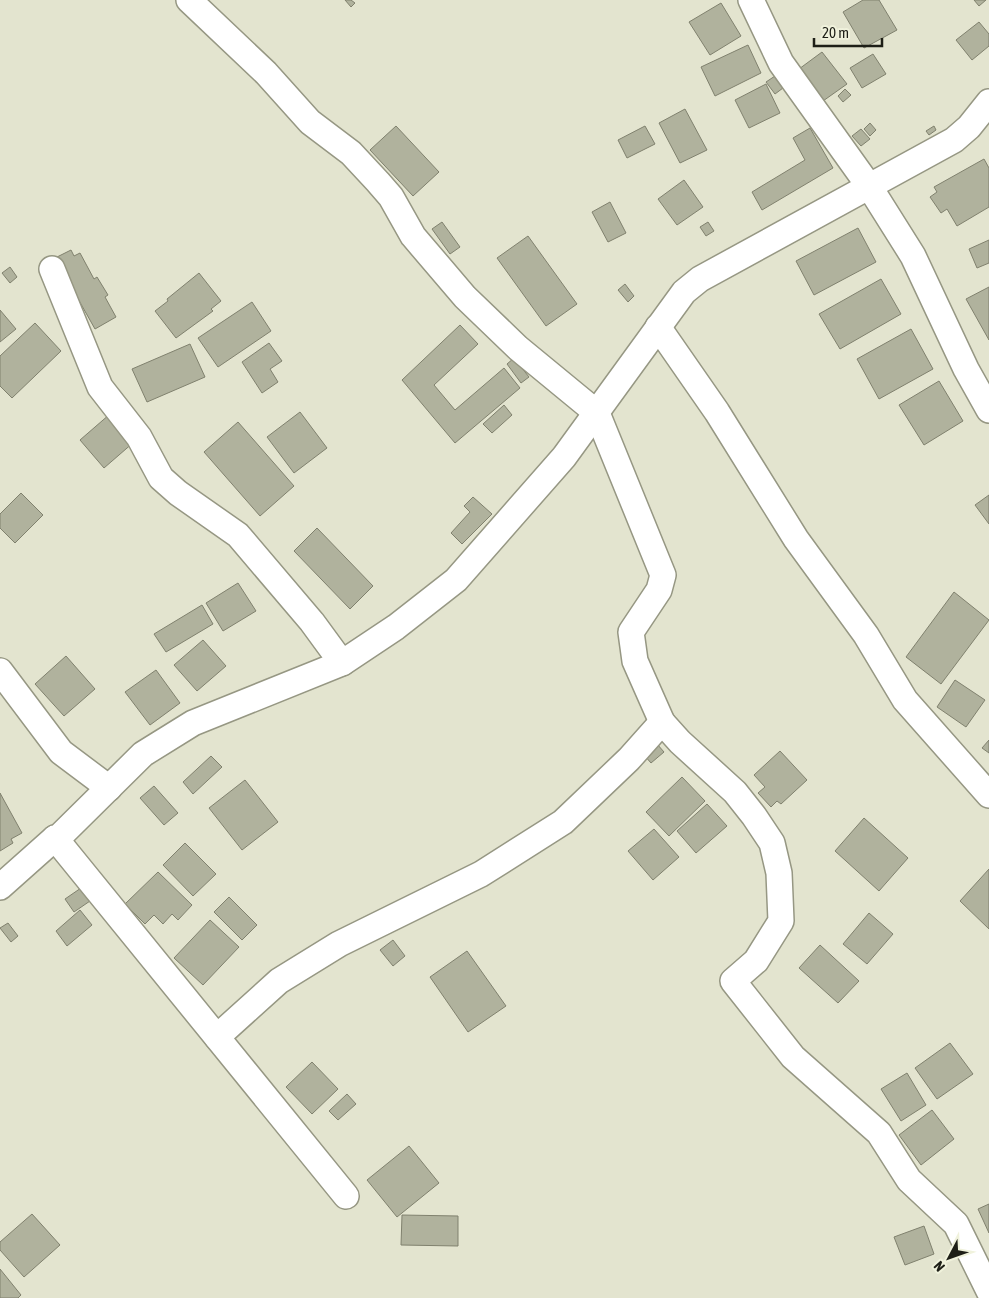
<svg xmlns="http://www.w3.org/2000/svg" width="989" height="1298" font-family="'Asap Condensed',sans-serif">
  <rect width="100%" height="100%" fill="#e3e4cf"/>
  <g fill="#b0b29d" stroke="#80816e">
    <path d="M345 0H351L355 3 351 7Z"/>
    <path d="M863 0H879L897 30 864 48 843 12Z"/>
    <path d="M974 0H986L979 6Z"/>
    <path d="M721 3 741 36 710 55 689 22Z"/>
    <path d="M979 22 989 34V46L972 60 956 40Z"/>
    <path d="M748 45 761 73 715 96 701 67Z"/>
    <path d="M822 52 847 84 823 101 799 69Z"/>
    <path d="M873 54 886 74 862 88 850 68Z"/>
    <path d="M775 76 783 88 775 94 766 82Z"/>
    <path d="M766 84 780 113 749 128 735 100Z"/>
    <path d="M845 89 851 95 843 102 838 96Z"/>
    <path d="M685 109 707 150 680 163 659 123Z"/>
    <path d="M870 123 876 130 870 136 864 129Z"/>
    <path d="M396 126 439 172 413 196 370 150Z"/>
    <path d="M645 126 655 144 627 158 618 140Z"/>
    <path d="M934 126 936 130 929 135 926 131Z"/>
    <path d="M810 128 833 168 762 210 752 192 805 160 793 138Z"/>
    <path d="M861 129 870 139 861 146 852 136Z"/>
    <path d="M984 159 989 168V207L957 226 947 209 941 213 930 197 937 192 934 187Z"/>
    <path d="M684 180 703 207 677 225 658 199Z"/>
    <path d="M610 202 626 233 608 242 592 212Z"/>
    <path d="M442 222 460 247 450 254 432 229Z"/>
    <path d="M708 222 714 231 706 236 700 227Z"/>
    <path d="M858 228 876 262 814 295 796 261Z"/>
    <path d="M528 236 577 304 546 326 497 258Z"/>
    <path d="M989 240V263L977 268 969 249Z"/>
    <path d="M71 250 74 256 80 253 94 279 97 277 108 295 105 297 116 317 95 329 55 258Z"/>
    <path d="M10 267 17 277 10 283 2 273Z"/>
    <path d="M199 273 221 301 211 309 213 311 176 338 155 311 168 301 167 299Z"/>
    <path d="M881 279 901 314 840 349 819 314Z"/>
    <path d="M625 284 634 296 628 302 618 290Z"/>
    <path d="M989 287V340L966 299Z"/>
    <path d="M252 302 271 331 218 367 198 338Z"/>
    <path d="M0 310 16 329 0 342Z"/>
    <path d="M35 323 61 351 12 398 0 386V356Z"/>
    <path d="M460 325 478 344 434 385 455 410 504 368 520 388 455 443 402 380Z"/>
    <path d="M911 329 933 369 879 399 857 359Z"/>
    <path d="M269 343 282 361 270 369 278 382 262 393 242 362Z"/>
    <path d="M190 344 205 377 147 402 132 369Z"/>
    <path d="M514 358 529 377 521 383 507 364Z"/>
    <path d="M939 381 963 421 924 445 899 405Z"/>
    <path d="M504 405 512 415 492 433 483 424Z"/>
    <path d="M300 412 327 448 294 473 267 437Z"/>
    <path d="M110 414 134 442 104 468 80 440Z"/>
    <path d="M238 422 294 486 260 516 204 452Z"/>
    <path d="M21 493 43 515 15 543 0 528V514Z"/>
    <path d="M989 495V524L975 505Z"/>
    <path d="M473 497 492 514 462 544 451 533 470 512 464 506Z"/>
    <path d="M317 528 373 586 350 609 294 551Z"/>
    <path d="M238 583 256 611 223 631 206 603Z"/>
    <path d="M954 592 989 620 941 684 906 657Z"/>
    <path d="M202 605 213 624 166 652 154 634Z"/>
    <path d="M203 640 226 666 197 691 174 665Z"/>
    <path d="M66 656 95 689 64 716 35 684Z"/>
    <path d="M156 670 180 703 150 725 125 692Z"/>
    <path d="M955 680 985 700 966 727 937 707Z"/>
    <path d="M989 740V753L982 748Z"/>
    <path d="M657 744 664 752 651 763 644 755Z"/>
    <path d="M780 751 807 780 781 804 777 801 771 807 758 793 765 787 754 775Z"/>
    <path d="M211 756 222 767 193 794 183 782Z"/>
    <path d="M682 777 705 801 669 836 646 812Z"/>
    <path d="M245 780 278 822 242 850 209 808Z"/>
    <path d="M154 786 178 813 164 825 140 798Z"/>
    <path d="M0 793 22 833 11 839 13 843 0 851Z"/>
    <path d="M707 804 727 826 696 853 677 831Z"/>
    <path d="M864 818 908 858 879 891 835 851Z"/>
    <path d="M654 829 679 857 653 880 628 851Z"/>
    <path d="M185 843 216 874 193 896 163 865Z"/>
    <path d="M989 869V929L960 901Z"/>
    <path d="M158 872 192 905 178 920 172 914 163 924 154 915 145 924 125 904Z"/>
    <path d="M81 888 90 901 74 912 65 899Z"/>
    <path d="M229 897 257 925 242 940 214 912Z"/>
    <path d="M80 910 92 925 67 946 56 931Z"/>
    <path d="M869 913 893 934 867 964 843 944Z"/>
    <path d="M210 920 239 947 203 985 174 958Z"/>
    <path d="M8 923 18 936 11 942 0 928Z"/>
    <path d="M393 940 405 956 393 966 380 950Z"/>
    <path d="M820 945 859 981 838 1003 799 968Z"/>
    <path d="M467 951 506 1006 468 1032 430 977Z"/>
    <path d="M950 1043 973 1074 937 1099 915 1068Z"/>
    <path d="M312 1062 338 1089 312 1114 286 1087Z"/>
    <path d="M907 1073 926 1105 901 1121 881 1089Z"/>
    <path d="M347 1094 356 1104 338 1120 329 1111Z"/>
    <path d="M932 1110 954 1139 921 1165 899 1135Z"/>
    <path d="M409 1146 439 1183 397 1217 367 1180Z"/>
    <path d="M989 1204V1233L978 1209Z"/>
    <path d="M32 1214 60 1245 24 1277 0 1250V1242Z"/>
    <path d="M402 1215 458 1216V1246L401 1245Z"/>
    <path d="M924 1226 934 1254 905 1265 894 1237Z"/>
    <path d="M0 1269 21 1295 18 1298H0Z"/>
  </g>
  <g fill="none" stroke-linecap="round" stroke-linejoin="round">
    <defs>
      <g id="minor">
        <path d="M189 0 266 73 310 122 351 153 378 182 391 197 413 236 465 297 518 348 597 413 663 575 659 590 631 632 635 661 662 722 680 742 735 792 754 816 772 843 779 873 781 921 756 961 733 981 793 1057 879 1133 909 1180 956 1224 989 1291"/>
        <path d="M751 0 781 63 869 186 913 256 966 369 989 410"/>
        <path d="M52 269 100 387 139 437 161 478 178 493 238 535 312 622 342 663"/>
        <path d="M658 327 717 412 796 539 866 635 905 700 989 795"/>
        <path d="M0 671 61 752 109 788"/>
        <path d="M55 838 346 1196"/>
        <path d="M0 887 55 838 57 839 143 754 193 723 342 663 396 627 456 580 564 457 684 292 700 279 954 140 969 127 989 102"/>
        <path d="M217 1037 279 981 339 944 481 874 563 822 629 759 662 722"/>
      </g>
    </defs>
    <use href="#minor" stroke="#969783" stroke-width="28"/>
    <use href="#minor" stroke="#fff" stroke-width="25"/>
  </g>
  <g transform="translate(949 1258) rotate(229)" stroke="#f0f2dc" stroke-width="4" paint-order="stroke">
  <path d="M0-4L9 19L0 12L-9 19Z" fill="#1e1f17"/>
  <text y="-8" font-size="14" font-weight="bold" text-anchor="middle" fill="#1e1f17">N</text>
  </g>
  <path d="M814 38v8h68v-8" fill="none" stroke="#1e1f17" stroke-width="2.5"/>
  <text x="822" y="38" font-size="15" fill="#1e1f17" stroke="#f0f2dc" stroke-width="4" paint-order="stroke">20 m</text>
</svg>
